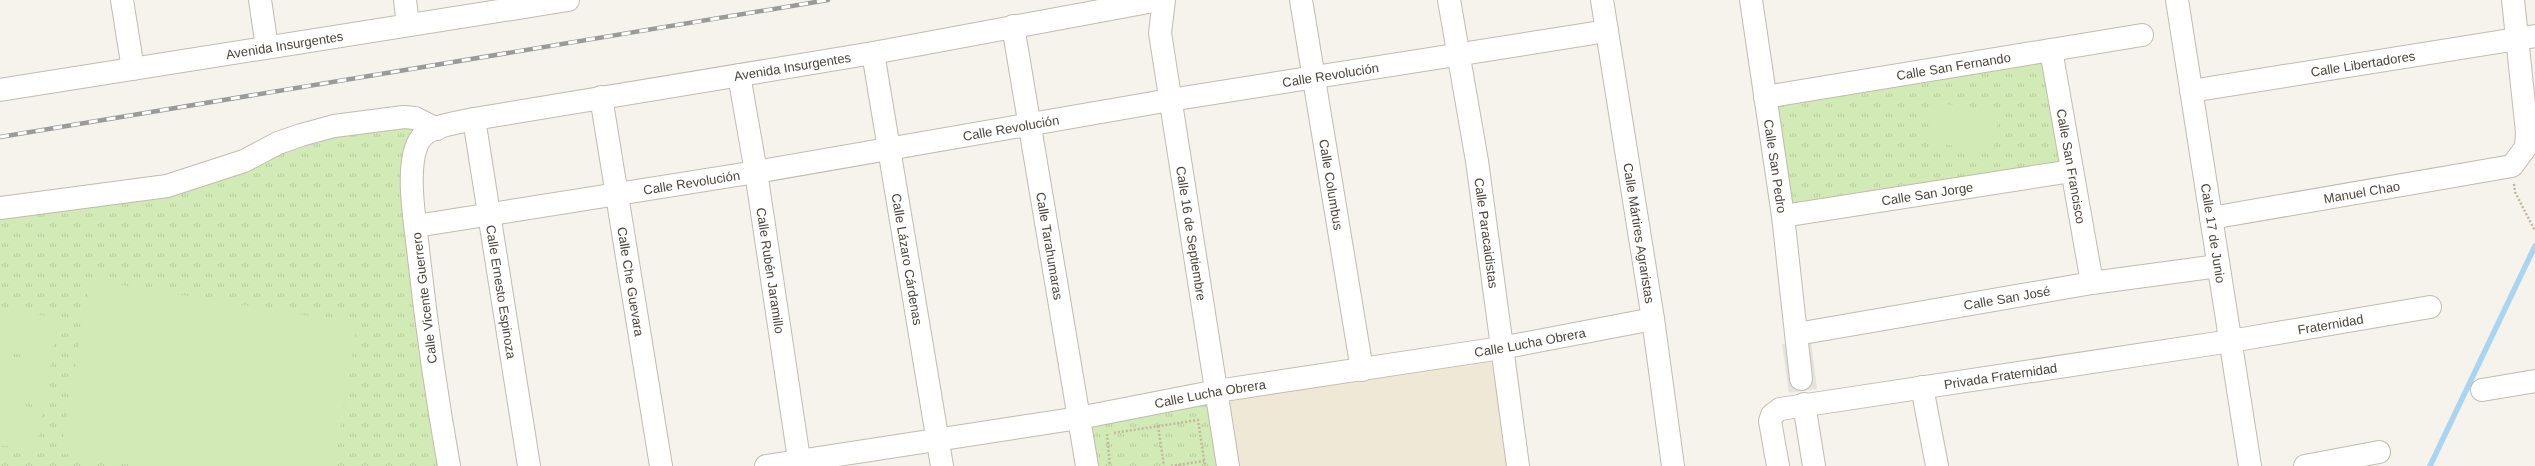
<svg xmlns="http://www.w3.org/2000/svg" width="2535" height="466" font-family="Helvetica,sans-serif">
  <defs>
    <pattern id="grass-tufts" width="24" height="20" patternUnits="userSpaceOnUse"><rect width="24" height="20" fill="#d2eab5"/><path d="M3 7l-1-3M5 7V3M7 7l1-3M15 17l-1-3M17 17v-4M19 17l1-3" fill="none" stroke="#b6ca9c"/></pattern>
  </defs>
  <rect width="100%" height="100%" fill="#f6f3ec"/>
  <path fill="#efe8d6" d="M1501 348 1514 466H1228L1217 391Z"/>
  <g fill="url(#grass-tufts)">
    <path d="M2051 50 2072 171 1783 216 1765 97Z"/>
    <path d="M415 118V151L451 466H0V208L167 185 278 143Z"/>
    <path d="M1217 391 1228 466H1087L1079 418Z"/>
  </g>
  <g fill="#d2eab5">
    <path d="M1933 102 1999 113 1993 153 1926 141Z"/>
    <path d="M90 280 357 324 334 466H138L61 453Z"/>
    <path d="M0 308 59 318 52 360 0 351Z"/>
    <path d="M0 356 51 364 44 406 0 399Z"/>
    <path d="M0 402 43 409 36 451 0 445Z"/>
  </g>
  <path fill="#e5e3e0" d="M1811 341 1817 389 1789 393 1782 344Z"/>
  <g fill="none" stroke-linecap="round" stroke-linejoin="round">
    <path stroke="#a9d4f2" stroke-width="5.5" d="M2430 466 2535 246"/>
    <defs>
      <g id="minor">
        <path d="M122 0 133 69"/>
        <path d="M260 0 267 47"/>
        <path d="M405 0 408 25"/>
        <path id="s1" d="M1164 0 1160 33 1228 466"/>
        <path id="s2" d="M1301 0 1362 370"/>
        <path id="s3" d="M1449 0 1477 161 1518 466"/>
        <path id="s4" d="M1602 0 1653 319 1673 466"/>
        <path id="s5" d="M1751 0 1783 216 1801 379"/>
        <path id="s6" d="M2177 0 2250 466"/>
        <path id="s7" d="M1013 26 1087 466"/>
        <path id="s8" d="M2051 50 2092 283"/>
        <path id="s9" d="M873 53 942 466"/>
        <path id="s10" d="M739 75 756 172 800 466"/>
        <path id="s11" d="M0 90 568 0"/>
        <path id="s12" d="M2191 91 2535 36"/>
        <path id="s13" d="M601 97 661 466"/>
        <path id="s14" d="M1765 97 2142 35"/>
        <path id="s15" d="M474 119 529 466"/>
        <path d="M0 208 167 186 244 161 278 143 301 135 334 126 404 117 415 118 437 129"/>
        <path id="s16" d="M1783 216 2072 171"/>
        <path id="s17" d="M2211 218 2512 166 2526 147 2527 132 2513 0"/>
        <path id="s18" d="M416 226 756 172 1170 100 1607 31"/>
        <path id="s19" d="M1797 334 2092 283 2218 266"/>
        <path d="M1922 387 1937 466"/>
        <path d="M2482 390 2535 381"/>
        <path d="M1804 404 1814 466"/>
        <path id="s20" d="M449 466C436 394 426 322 418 249 415 221 405 166 419 141 428 125 458 123 474 119L873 53 1159 0"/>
        <path id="s21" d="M766 466 1079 418 1217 391 1501 348 1653 319"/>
        <path id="s22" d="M1778 466 1770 421 1772 415 1780 409 2231 341 2430 307"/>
        <path d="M2305 466 2379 452"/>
      </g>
    </defs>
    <use href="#minor" stroke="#c2bbae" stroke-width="24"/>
    <g stroke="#c4b79f" stroke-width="2.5" stroke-dasharray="2 2" stroke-linecap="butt">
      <path d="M2514 184 2515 192 2535 231"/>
      <path d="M1158 426 1164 466"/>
      <path d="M1114 433 1198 420 1205 466"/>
      <path d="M1107 434 1110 466"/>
      <path d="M1171 466 1204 461"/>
    </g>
    <use href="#minor" stroke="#fff" stroke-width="22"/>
    <defs>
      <path id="rail" d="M0 137 828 0"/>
    </defs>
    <use href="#rail" stroke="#9a9a9a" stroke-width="4.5"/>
    <use href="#rail" stroke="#fff" stroke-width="3" stroke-dasharray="9" stroke-linecap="butt"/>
  </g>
  <g text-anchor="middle" stroke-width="3" stroke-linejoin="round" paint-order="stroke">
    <g font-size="13" fill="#4b4439" stroke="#fff">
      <text dy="5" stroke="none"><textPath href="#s11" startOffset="288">Avenida Insurgentes</textPath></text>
      <text dy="5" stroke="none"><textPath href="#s12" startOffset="174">Calle Libertadores</textPath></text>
      <text dy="5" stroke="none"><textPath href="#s20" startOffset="712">Avenida Insurgentes</textPath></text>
      <text dy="5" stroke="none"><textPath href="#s14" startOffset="191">Calle San Fernando</textPath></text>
      <text dy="5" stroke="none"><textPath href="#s18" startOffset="927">Calle Revolución</textPath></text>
      <text dy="5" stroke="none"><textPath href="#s18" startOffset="603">Calle Revolución</textPath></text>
      <text dy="5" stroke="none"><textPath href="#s5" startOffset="168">Calle San Pedro</textPath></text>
      <text dy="5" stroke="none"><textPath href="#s8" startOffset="118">Calle San Francisco</textPath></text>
      <text dy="5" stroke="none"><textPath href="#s18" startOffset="279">Calle Revolución</textPath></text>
      <text dy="5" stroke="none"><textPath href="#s2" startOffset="187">Calle Columbus</textPath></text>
      <text dy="5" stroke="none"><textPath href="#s17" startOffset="153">Manuel Chao</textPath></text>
      <text dy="5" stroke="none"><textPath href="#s16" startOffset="146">Calle San Jorge</textPath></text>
      <text dy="5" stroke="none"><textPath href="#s1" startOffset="236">Calle 16 de Septiembre</textPath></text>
      <text dy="5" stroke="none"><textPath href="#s3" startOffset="236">Calle Paracaidistas</textPath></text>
      <text dy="5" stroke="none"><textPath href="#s4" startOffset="236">Calle Mártires Agraristas</textPath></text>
      <text dy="5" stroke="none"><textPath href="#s6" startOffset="236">Calle 17 de Junio</textPath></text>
      <text dy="5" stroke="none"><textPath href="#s7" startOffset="223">Calle Tarahumaras</textPath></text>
      <text dy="5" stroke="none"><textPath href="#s9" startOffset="209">Calle Lázaro Cárdenas</textPath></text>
      <text dy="5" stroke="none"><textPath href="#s10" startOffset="198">Calle Rubén Jaramillo</textPath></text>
      <text dy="5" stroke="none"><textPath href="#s13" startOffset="187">Calle Che Guevara</textPath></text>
      <text dy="5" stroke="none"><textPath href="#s15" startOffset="175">Calle Ernesto Espinoza</textPath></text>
      <text transform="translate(424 298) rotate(-97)" y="5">Calle Vicente Guerrero</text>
      <text dy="5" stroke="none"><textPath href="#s19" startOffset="213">Calle San José</textPath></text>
      <text dy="5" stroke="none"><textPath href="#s22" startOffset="619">Fraternidad</textPath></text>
      <text dy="5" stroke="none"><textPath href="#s21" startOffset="774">Calle Lucha Obrera</textPath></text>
      <text dy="5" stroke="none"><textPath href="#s22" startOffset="285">Privada Fraternidad</textPath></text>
      <text dy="5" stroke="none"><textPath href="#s21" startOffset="450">Calle Lucha Obrera</textPath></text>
    </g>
  </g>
</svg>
